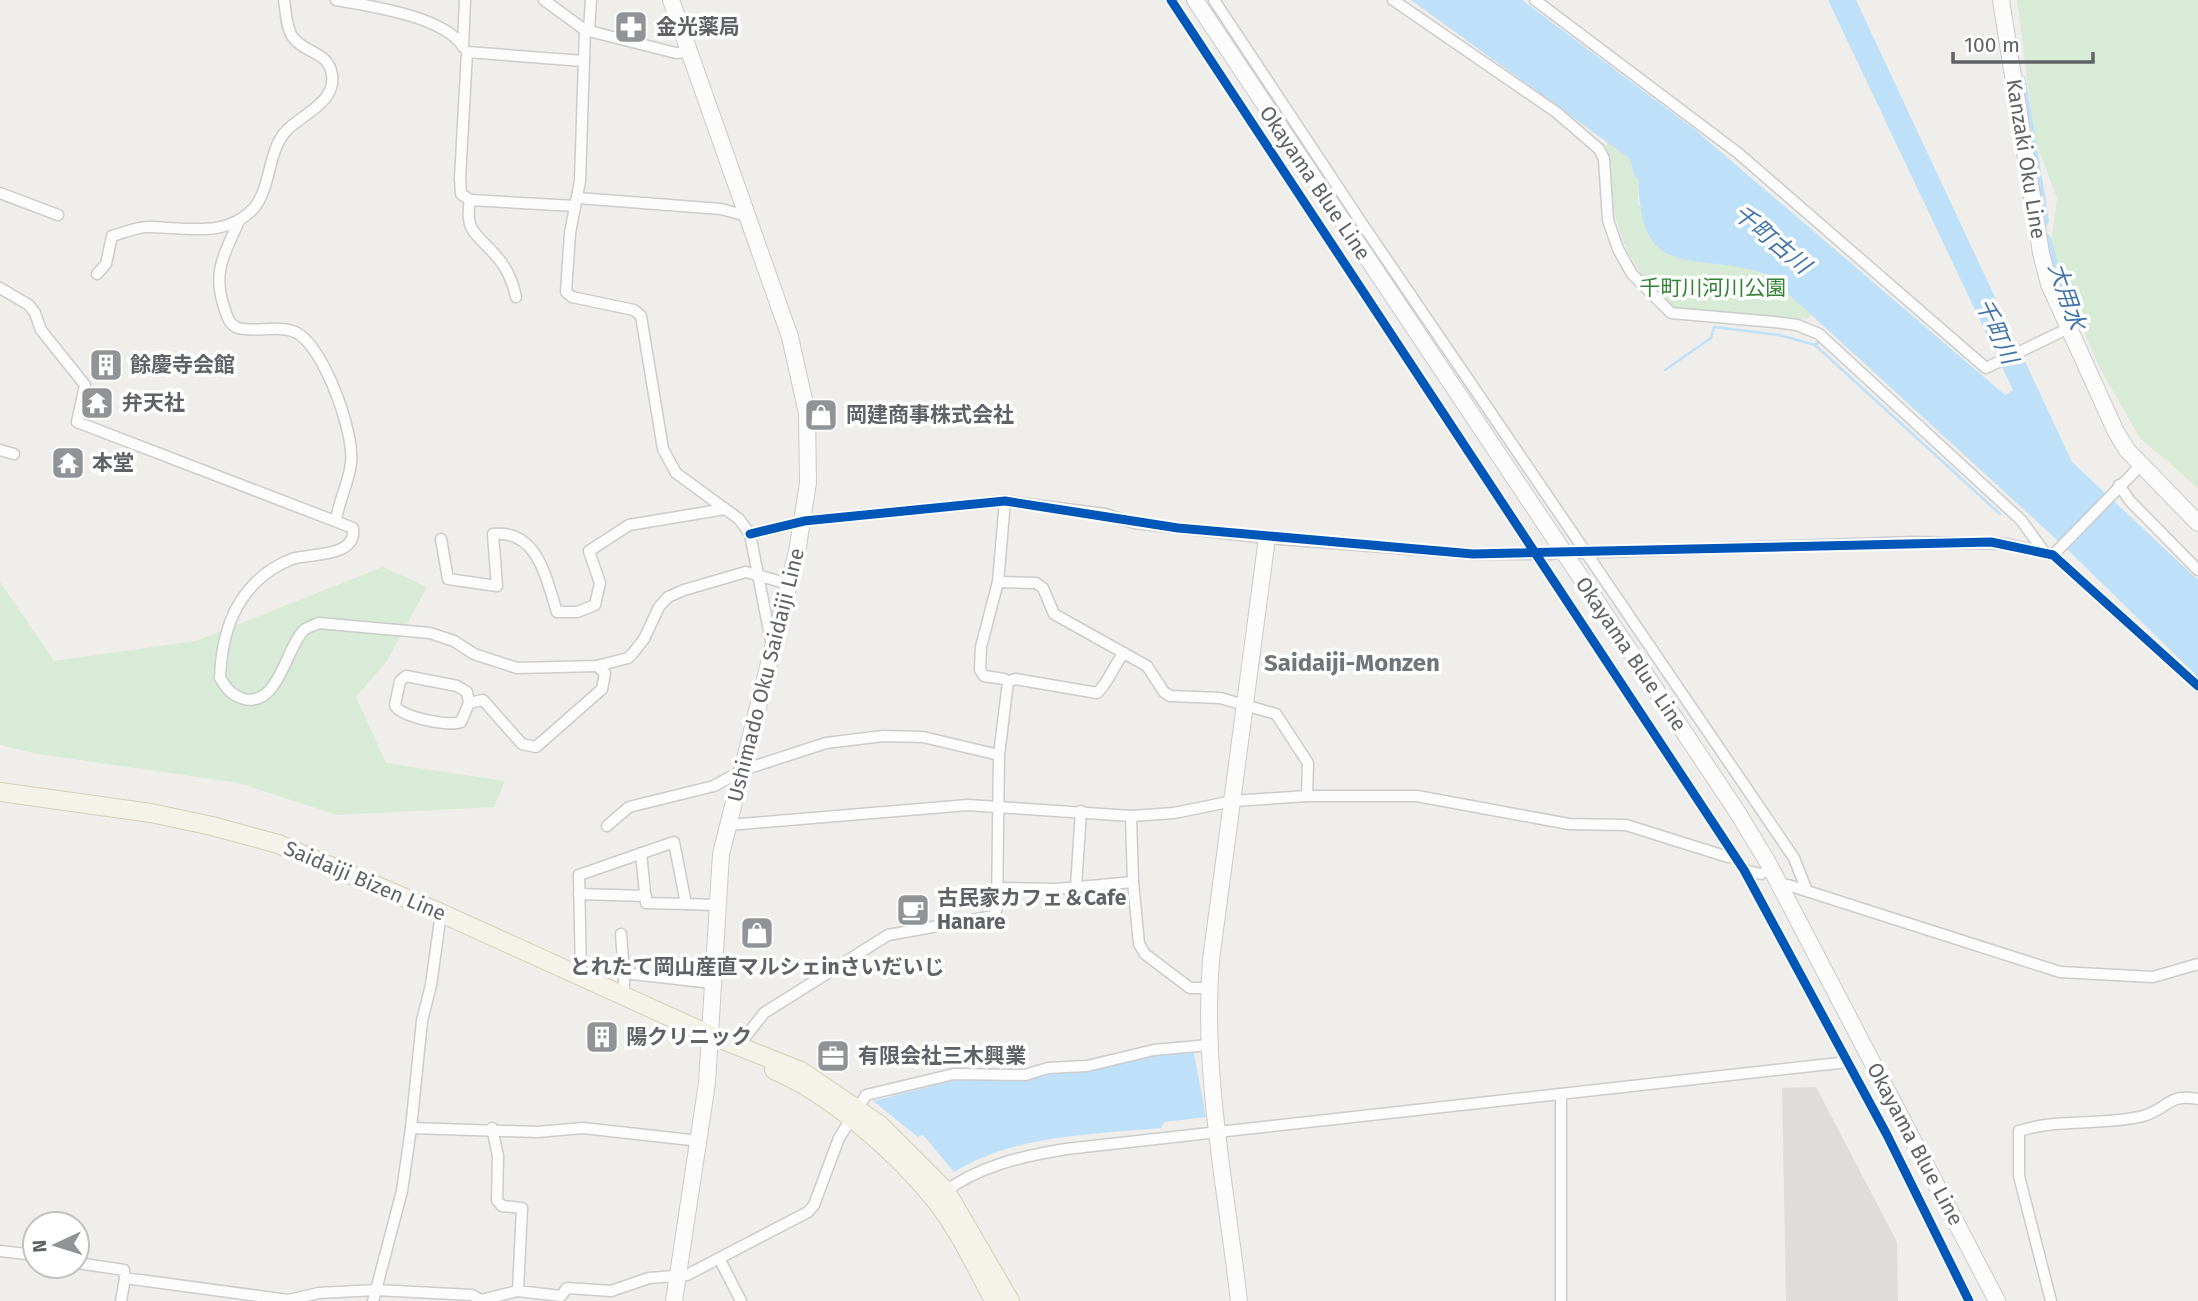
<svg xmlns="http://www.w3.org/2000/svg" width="2198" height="1301" font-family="'Fira Sans','Noto Sans JP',sans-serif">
  <rect width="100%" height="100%" fill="#efeeea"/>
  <path fill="#dfddda" d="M1816 1087 1897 1242 1898 1301H1786L1782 1088Z"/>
  <g fill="#d8ebd6">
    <path d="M2017 0H2198V488L2140 438 2100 368 2062 283 2051 244 2057 198 2035 140Z"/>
    <path d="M1608 143 1630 159 1635 177H1638V204L1667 254C1686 263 1701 260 1720 262 1765 267 1779 285 1812 315L1807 319C1783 318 1688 318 1672 308 1666 304 1659 294 1654 289 1616 249 1611 201 1604 149Z"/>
    <path d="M383 567 427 587 387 661 356 697 386 763 505 781 494 807 337 815 239 783 38 754 0 745V582L54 661 196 641Z"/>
  </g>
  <g fill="#bfe0f9">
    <path d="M1411 0H1522L1694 129 2005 395 2013 390 1828 0H1856L2072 462 2198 580V677L2068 550 1768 275C1695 248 1641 288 1638 178L1635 177 1630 159Z"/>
    <path d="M1193 1048 1206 1117 1164 1122 1161 1128C1091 1135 1016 1134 954 1172L923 1135 918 1137 873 1101 951 1081 1025 1079Z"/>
  </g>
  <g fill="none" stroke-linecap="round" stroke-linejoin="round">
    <g stroke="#bfe0f9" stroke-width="2.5">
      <path d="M1815 345 2000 514"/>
      <path d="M1665 370 1711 338 1714 327 1779 335 1815 345 1821 340"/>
    </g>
    <g stroke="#bfe0f9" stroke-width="10">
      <path d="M2021 80 2044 221"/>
      <path d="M2046 239 2061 292"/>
    </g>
    <defs>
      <g id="street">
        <path d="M336 0C370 6 441 16 462 45"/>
        <path d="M544 0 585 30"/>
        <path d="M1171 0 1744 870 1887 1135 1969 1301"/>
        <path d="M1214 0 1363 225 1794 858 1807 891"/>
        <path d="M1393 0 1556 112 1599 149 1604 159 1608 220 1618 249 1632 274 1671 313 1774 322 1797 325 1819 334 2021 520 2045 553"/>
        <path d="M1535 0 1738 153 1986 368 2069 328"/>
        <path d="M589 31 591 0"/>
        <path d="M463 47 465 0"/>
        <path d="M690 52 676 53 585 30 580 181 570 233 566 292 572 297 634 310 641 316 663 449 676 473 739 519 750 534 771 641"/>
        <path d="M0 193 58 215"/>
        <path d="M578 198 721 209 747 216"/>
        <path d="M470 200 461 194 460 179 467 52 583 61"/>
        <path d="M239 221C225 253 212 271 224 307 227 316 229 325 238 328 256 333 280 324 297 333 324 347 355 434 351 463 349 482 339 500 336 520"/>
        <path d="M97 274 106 264 112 236C123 233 136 227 148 227 184 227 226 239 254 208 272 186 267 151 287 130 303 114 336 102 332 75 329 51 304 54 292 36 286 27 286 11 284 0"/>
        <path d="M0 288 29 305 35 313 41 330 85 385 77 422 353 528C357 558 310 553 292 559 279 564 265 573 255 583 230 608 221 644 220 678 227 689 231 695 244 699 279 707 286 647 304 630 308 627 315 625 319 623L430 633 454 641 474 654 517 668 597 666 628 658 633 653 644 639 659 607 668 597 684 590 746 572 789 584"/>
        <path d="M516 297C513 283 507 268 497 257 478 234 464 233 470 200L575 206"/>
        <path d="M0 450 14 454"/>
        <path d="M2119 485 2130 501 2198 570"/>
        <path d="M750 534 804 521 1005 501 1105 514 1134 523 1267 538 1473 554H1553"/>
        <path d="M441 539 448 579 497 586 493 534C538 529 546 579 557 612H577L595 605 600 583 589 551 629 525 725 509"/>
        <path d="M1574 553 1914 542 2007 544 2053 555 2198 686"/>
        <path d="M2053 555 2142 464"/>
        <path d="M998 582 1036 583 1043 588 1054 614 1147 666 1164 692 1170 696 1220 698 1276 714 1308 763 1307 796"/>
        <path d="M1008 682 1015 679 1097 693C1109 682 1113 666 1124 653"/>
        <path d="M469 703 461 722C450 727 399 717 395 705L400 681 406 676 457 686 467 692 469 703 483 700 522 744 536 747 602 689 605 673 597 666"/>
        <path d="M1131 816 1133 882 1139 944 1145 954 1190 988H1209"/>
        <path d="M729 825 968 805 1131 816 1174 813 1233 801 1307 796H1417L1569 824 1626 825 1728 857 1735 856"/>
        <path d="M607 826 629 807 714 786 743 770 826 743 883 736 923 737 999 755"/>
        <path d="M641 853 646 903 686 904"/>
        <path d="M1744 870 1761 874"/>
        <path d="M1788 885 2060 972 2153 977 2198 964"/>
        <path d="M1076 887 1081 811"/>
        <path d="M998 888 1057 889 1133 882"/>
        <path d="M579 894 646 896"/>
        <path d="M621 934 624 973"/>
        <path d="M581 976 579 875 674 842 686 904 716 905"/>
        <path d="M624 996V973L712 983"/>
        <path d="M739 1045 764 1013 888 935 994 916 997 908 999 755 1008 682 1004 679 984 676 980 670 981 647 998 582 1005 501"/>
        <path d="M1561 1095V1301"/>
        <path d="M411 1128 422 1021 431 985 441 913"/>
        <path d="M492 1128 498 1156 497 1200 502 1206 522 1208 518 1291 561 1296 567 1288 611 1291 649 1278 687 1275 808 1212 814 1205 839 1138 866 1095 954 1074 1025 1075 1048 1068 1087 1066 1154 1050 1209 1045"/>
        <path d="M943 1193C978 1166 1023 1156 1066 1149L1848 1062"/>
        <path d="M0 1251 35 1255"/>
        <path d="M719 1258 741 1301"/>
        <path d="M77 1263 124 1270 125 1278 288 1300 319 1293 376 1290 402 1191 411 1128 537 1132 583 1128 700 1141"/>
        <path d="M121 1301 125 1278"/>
        <path d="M373 1301 376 1290 472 1295 481 1300 518 1291"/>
        <path d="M2051 1301 2019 1176V1131C2059 1118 2103 1126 2143 1116 2168 1109 2168 1093 2198 1099"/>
      </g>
      <g id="secondary">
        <path d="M671 0 790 337 807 413 808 483 797 552 721 854 707 1083 674 1301"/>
        <path d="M1195 0 1736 810 1767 861 1997 1301"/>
        <path d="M2001 0 2041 253 2049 284 2116 432 2127 450 2198 523"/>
        <path d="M1239 1301C1226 1188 1202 1074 1211 960L1267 538"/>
      </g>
      <g id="primary">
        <path d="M0 792 151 813 212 826 278 844 441 913 710 1035 801 1071 880 1125 946 1191 1010 1301"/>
        <path d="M774 1070C830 1094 897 1152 935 1200 959 1230 976 1267 994 1301"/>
      </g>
    </defs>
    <use href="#street" stroke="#cbcccc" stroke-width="13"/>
    <use href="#secondary" stroke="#cacacb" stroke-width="18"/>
    <use href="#primary" stroke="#d7ceb8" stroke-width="20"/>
    <use href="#street" stroke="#fdfcfc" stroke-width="10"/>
    <use href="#secondary" stroke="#fdfcfc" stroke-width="16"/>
    <use href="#primary" stroke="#f4f2e9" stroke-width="18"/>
    <defs>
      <g id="cycleway">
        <path d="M1171 0 1744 870 1887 1135 1969 1301"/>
        <path d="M750 534 804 521 1005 501 1178 528 1473 554 1991 542 2053 555 2198 686"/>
      </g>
    </defs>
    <use href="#cycleway" stroke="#fff" stroke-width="13"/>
    <use href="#cycleway" stroke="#0057b8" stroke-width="9"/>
  </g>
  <defs>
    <symbol id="pharmacy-square" viewBox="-11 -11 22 22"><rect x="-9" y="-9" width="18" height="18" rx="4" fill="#919496" stroke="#fff"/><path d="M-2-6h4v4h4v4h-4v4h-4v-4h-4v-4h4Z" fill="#fff"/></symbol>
    <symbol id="building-square" viewBox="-11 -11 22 22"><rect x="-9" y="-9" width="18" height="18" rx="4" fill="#919496" stroke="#fff"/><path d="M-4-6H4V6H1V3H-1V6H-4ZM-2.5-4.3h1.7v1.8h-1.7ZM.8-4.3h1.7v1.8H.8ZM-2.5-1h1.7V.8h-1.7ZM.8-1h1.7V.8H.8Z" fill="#fff"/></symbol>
    <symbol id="temple-square" viewBox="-11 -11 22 22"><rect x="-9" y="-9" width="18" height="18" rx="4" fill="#919496" stroke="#fff"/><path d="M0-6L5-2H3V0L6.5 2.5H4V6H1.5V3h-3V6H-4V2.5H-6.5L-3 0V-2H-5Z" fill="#fff"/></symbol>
    <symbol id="shop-square" viewBox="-11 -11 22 22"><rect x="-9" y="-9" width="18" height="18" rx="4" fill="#919496" stroke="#fff"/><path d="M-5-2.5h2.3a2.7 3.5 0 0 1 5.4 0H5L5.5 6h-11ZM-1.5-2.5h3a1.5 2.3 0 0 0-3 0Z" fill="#fff"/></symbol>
    <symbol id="cafe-square" viewBox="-11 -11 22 22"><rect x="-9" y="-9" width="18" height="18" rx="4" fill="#919496" stroke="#fff"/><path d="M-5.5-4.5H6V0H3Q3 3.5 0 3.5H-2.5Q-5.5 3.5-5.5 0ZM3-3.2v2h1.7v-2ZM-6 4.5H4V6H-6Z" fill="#fff"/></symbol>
    <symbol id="office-square" viewBox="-11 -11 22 22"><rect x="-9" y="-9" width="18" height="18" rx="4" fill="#919496" stroke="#fff"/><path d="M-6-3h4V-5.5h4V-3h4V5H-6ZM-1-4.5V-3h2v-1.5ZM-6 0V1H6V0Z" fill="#fff"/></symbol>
  </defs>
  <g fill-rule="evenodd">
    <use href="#pharmacy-square" x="612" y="8" width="38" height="38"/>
    <use href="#building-square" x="87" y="346" width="38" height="38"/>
    <use href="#temple-square" x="78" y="384" width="38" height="38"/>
    <use href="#shop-square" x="802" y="396" width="38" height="38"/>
    <use href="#temple-square" x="49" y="444" width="38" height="38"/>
    <use href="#cafe-square" x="894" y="891" width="38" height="38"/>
    <use href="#shop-square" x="738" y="914" width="38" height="38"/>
    <use href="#building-square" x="583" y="1018" width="38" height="38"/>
    <use href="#office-square" x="814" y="1037" width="38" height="38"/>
  </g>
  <g text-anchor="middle" stroke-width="7" stroke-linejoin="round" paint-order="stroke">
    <g font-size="21" font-weight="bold" fill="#5f6368" stroke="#fff" text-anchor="start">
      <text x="656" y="34">金光薬局</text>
      <text x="130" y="372">餘慶寺会館</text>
      <text x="122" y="410">弁天社</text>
      <text x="846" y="422">岡建商事株式会社</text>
      <text x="92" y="470">本堂</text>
      <text x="937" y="905">古民家カフェ＆Cafe<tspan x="937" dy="24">Hanare</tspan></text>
      <text x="757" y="974" text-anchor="middle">とれたて岡山産直マルシェinさいだいじ</text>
      <text x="626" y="1044">陽クリニック</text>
      <text x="858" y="1063">有限会社三木興業</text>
    </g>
    <g font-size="21" fill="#5f6368" stroke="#fff">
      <text transform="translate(2026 159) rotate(81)" y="7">Kanzaki Oku Line</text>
      <text transform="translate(1315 183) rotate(56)" y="7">Okayama Blue Line</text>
      <text transform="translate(1631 654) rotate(56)" y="7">Okayama Blue Line</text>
      <text transform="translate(766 675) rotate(-76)" y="7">Ushimado Oku Saidaiji Line</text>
      <text transform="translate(365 881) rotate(23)" y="7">Saidaiji Bizen Line</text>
      <text transform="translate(1915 1144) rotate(62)" y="7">Okayama Blue Line</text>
    </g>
    <g font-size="21" fill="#348238" stroke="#fff">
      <text x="1713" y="295">千町川河川公園</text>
    </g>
    <g font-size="23" font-style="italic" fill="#4174aa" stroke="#fff">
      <text transform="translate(1772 239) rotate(40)" y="8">千町古川</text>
      <text transform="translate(2067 296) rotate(71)" y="8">大用水</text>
      <text transform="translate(1997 331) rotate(65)" y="8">千町川</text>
    </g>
    <g font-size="24" font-weight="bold" fill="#70757a" stroke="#fff">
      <text x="1352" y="671">Saidaiji-Monzen</text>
    </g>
  </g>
  <g transform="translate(56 1245) rotate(266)"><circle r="33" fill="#ffffff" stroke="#bfc1c3" stroke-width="2"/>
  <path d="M0-5L12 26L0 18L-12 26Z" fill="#919496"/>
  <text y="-10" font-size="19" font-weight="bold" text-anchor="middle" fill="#5f6368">N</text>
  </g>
  <path d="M1953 52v10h140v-10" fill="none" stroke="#5f6368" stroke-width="3.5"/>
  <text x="1964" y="52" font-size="21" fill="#5f6368" stroke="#ffffff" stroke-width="5" paint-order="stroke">100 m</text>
</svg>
